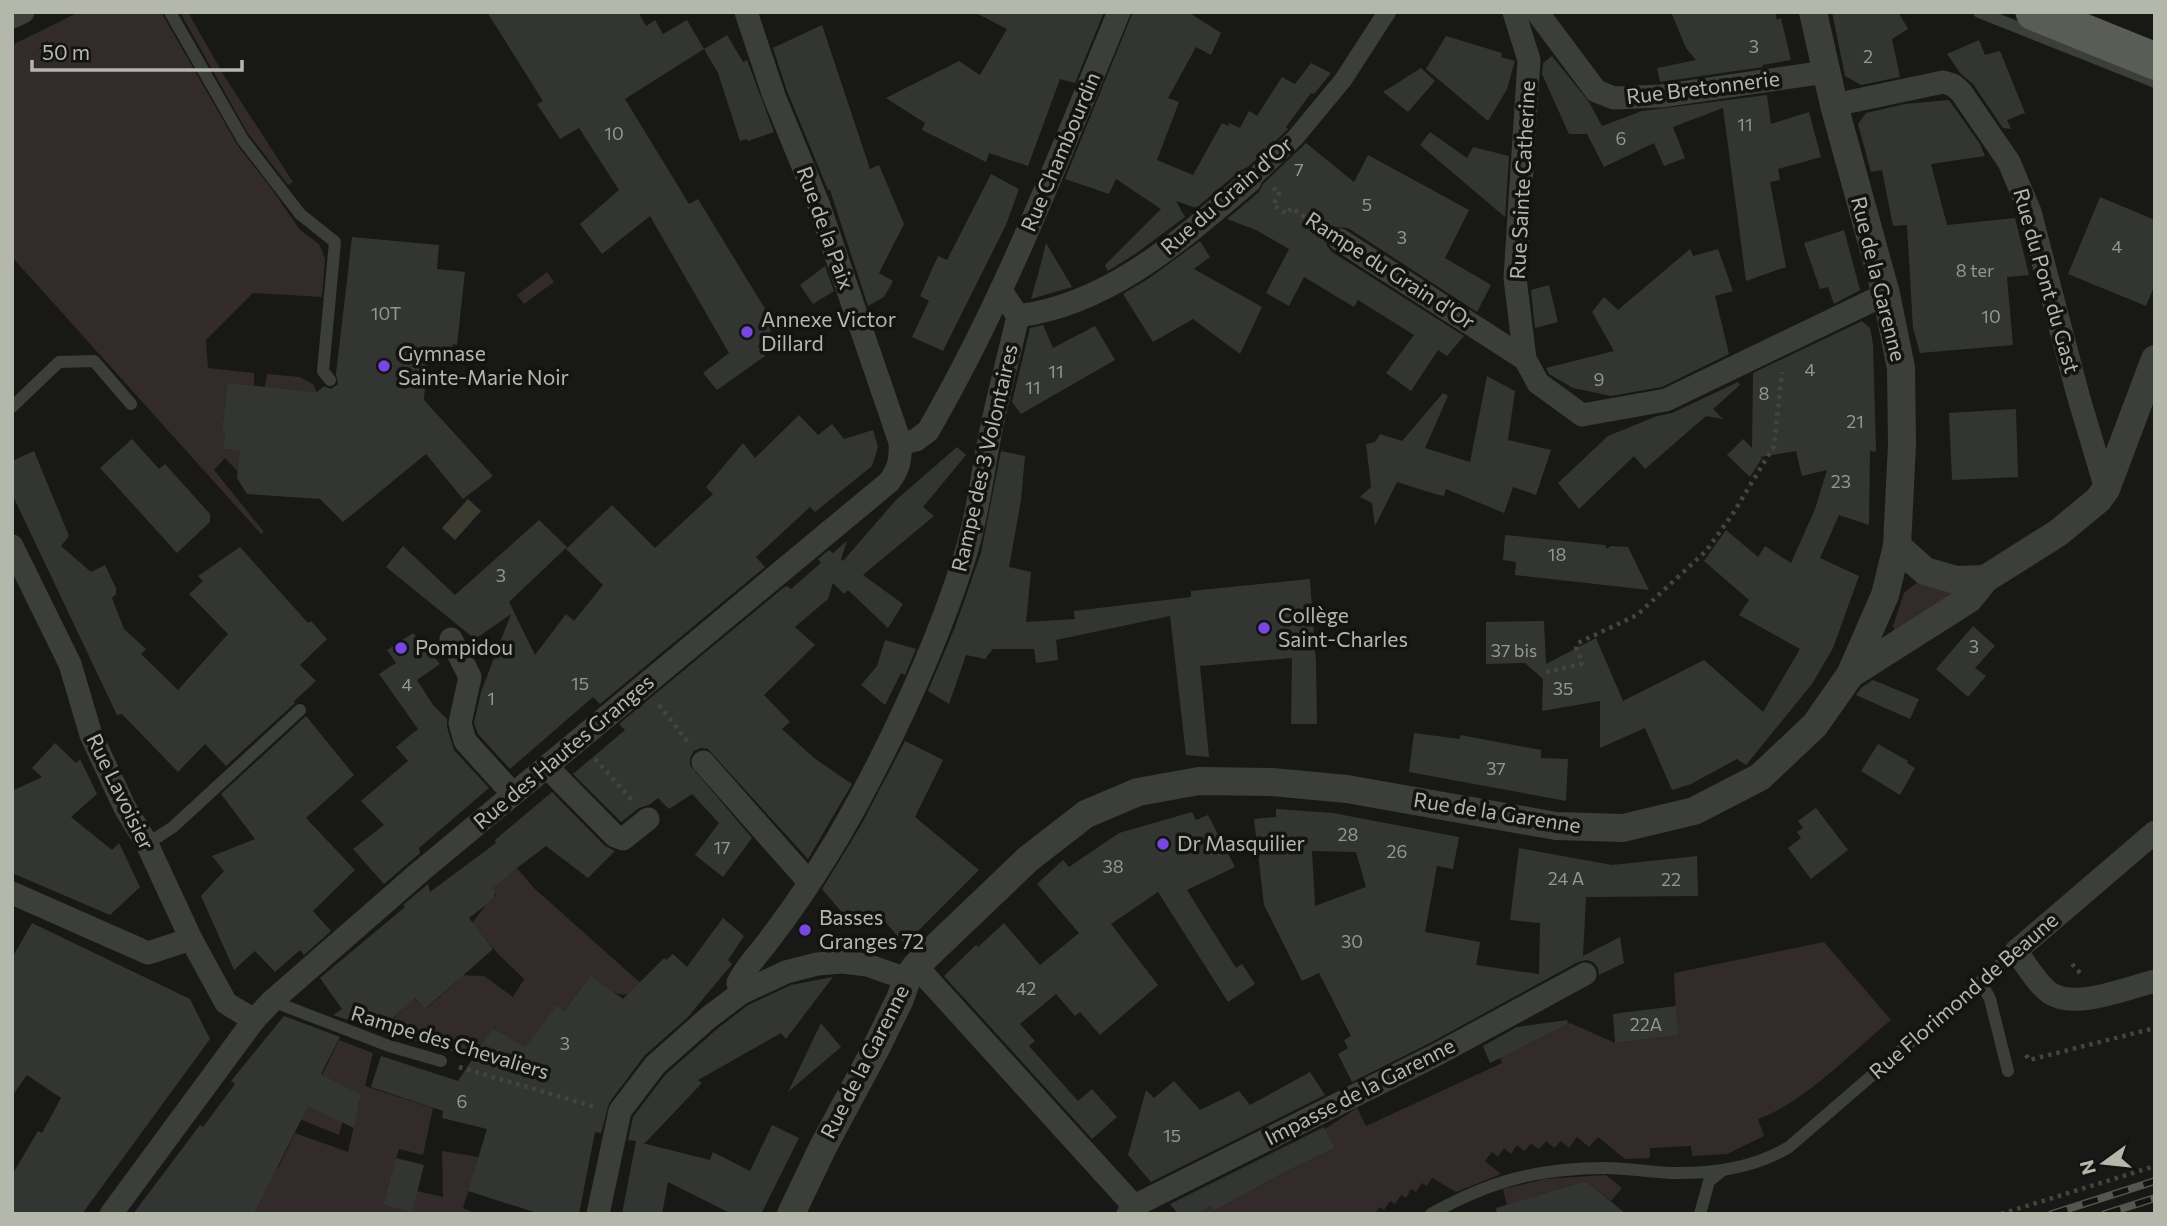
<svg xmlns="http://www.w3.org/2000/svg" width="2167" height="1226" font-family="Commissioner,sans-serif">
  <rect width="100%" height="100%" fill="#181917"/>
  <g fill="#332a2c">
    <path d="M79 12H161L238 146 271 188 300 230 319 244 325 259 322 297 253 293 206 340 208 368 254 373V386L227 383 222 432 225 433 223 449 270 454 238 472 225 458 214 470 264 532 261 534 12 257V45Z"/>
    <path d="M180 12H188L223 74 293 182 288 185 247 132Z"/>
    <path d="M547 272 554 282 524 304 517 295Z"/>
    <path d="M267 374 300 377 313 384 317 392 265 387Z"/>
    <path d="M1920 580 1965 591 1896 635 1893 626 1904 593Z"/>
    <path d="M517 868 534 888 645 987C616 1003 615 991 591 975L564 1011 557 1005 531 1073 506 1036 494 1028 474 1058 408 1039 393 1019 414 998 426 1009 457 981V975L484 976 513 997 524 979 498 954 472 923 486 905 495 898 496 893 492 887Z"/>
    <path d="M1824 942 1891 1020C1852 1052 1805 1102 1758 1119L1764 1136 1727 1154 1692 1156 1691 1146 1650 1148V1158L1625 1159 1598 1137 1589 1147 1577 1137 1569 1148 1561 1141 1554 1148 1546 1141 1539 1149 1531 1144 1524 1151 1517 1145 1511 1154 1504 1148 1498 1157 1492 1152 1485 1161 1501 1174 1456 1192 1432 1178 1427 1186 1422 1183 1416 1192 1411 1189 1406 1198 1401 1195 1395 1204 1390 1201 1384 1210 1379 1207 1375 1214H1197L1211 1206 1214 1211 1285 1172 1335 1148 1325 1129 1357 1108 1366 1126 1502 1063 1497 1049 1524 1046 1570 1023 1615 1043 1677 1035 1674 973Z"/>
    <path d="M339 1040 373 1053 365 1086 433 1108 423 1155 399 1149 383 1205 411 1213 417 1191 443 1197 442 1151 479 1157 463 1208 476 1214H243L244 1211 255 1213 276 1167 278 1168 295 1133 348 1152 356 1117 345 1113 339 1135 260 1103 339 1100 358 1109 361 1096 335 1085 336 1082 322 1075Z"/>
    <path d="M1606 1175 1622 1188 1611 1201 1586 1181 1507 1205 1503 1189 1544 1179Z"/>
  </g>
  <path fill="#3b3c2f" d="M468 499 481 511 455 540 442 528Z"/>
  <g fill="#333533" fill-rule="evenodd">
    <path d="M487 12H638L646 26 655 20 663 34 687 20 704 49 625 99 689 204 698 199 776 327 770 331 773 336 758 346 765 356 717 390 703 373 729 353 650 216 602 254 580 224 619 190 579 128 560 139 537 104 543 101Z"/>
    <path d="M974 12H1104L1075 83 1060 79 1028 166 989 153 986 162 922 130 925 123 886 98 959 61 980 75 1007 29Z"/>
    <path d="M1133 12H1188L1221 33 1211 55 1196 47 1168 98 1179 102 1157 160 1193 175 1222 123 1228 126 1229 123 1240 128 1249 111 1257 116 1282 77 1295 84 1311 63 1331 73 1314 94 1311 93 1286 127 1288 129 1287 130 1248 167 1241 170 1196 208 1176 201 1185 217 1135 254 1108 271 1105 265 1161 209 1116 179 1109 194 1065 179Z"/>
    <path d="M1671 12H1775L1777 20 1781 18 1791 60 1762 65 1763 67 1660 82 1657 68 1696 60 1686 48Z"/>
    <path d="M1832 12H1898L1908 29 1892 39 1900 77 1861 85 1845 76Z"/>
    <path d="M822 25 870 169 879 165 904 224 879 273 893 281 884 297 868 306 830 190H828L787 91 773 48Z"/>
    <path d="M727 35 743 62 747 60 774 132 748 141 747 139 740 141 718 73 704 49Z"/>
    <path d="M1446 36 1502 53 1501 57 1515 61 1507 89 1488 121 1426 69Z"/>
    <path d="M1979 40 1985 55 2000 51 2025 113 2007 120 2011 129 2003 128 1973 84 1961 74 1947 54Z"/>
    <path d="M1552 56 1589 102 1602 126 1642 111 1767 95 1771 124 1809 112 1821 157 1778 169 1780 180 1770 182 1786 267 1746 281 1723 108 1673 127 1685 158 1664 166 1654 143 1604 167 1587 134H1569L1542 74 1543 63Z"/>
    <path d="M1421 68 1435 81 1408 112 1383 92Z"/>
    <path d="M1949 100 1980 144 1985 156 1931 164 1947 225 2015 218 2029 275 2007 277 2013 345 1920 353 1913 328 1907 225 1893 226 1882 170 1871 172 1858 124 1866 113 1905 104Z"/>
    <path d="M1430 132 1467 158 1473 147 1509 156 1505 217 1420 145Z"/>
    <path d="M1306 143 1354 182 1368 155 1469 210 1445 258 1491 285 1477 312 1348 228 1334 227 1329 232 1326 239 1327 246 1332 252 1464 336 1447 356 1438 350 1411 391 1386 373 1414 335 1358 300 1354 307 1304 277 1289 306 1266 293 1289 249 1256 230 1227 219 1259 192 1263 184Z"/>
    <path d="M991 174 1019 189 1006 225 943 351 912 337 929 301 920 296 938 256 947 260Z"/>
    <path d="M2100 197 2155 220V284L2146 306 2068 274Z"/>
    <path d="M1844 230 1860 290 1834 304 1828 287 1820 289 1804 243Z"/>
    <path d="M352 237 439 245 437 269 465 272 457 345 453 344 451 358 427 356 424 400 493 476 463 499 426 454 343 522 320 499 247 494 237 478 240 451 223 449 225 433 222 432 227 383 317 392 324 386 331 389 338 384 336 374Z"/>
    <path d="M1200 241 1210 257 1194 269 1262 307 1240 354 1193 319 1153 342 1123 294 1151 277Z"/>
    <path d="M1046 243 1072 287 1031 299 1039 271Z"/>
    <path d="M1690 249 1693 256 1718 249 1733 291 1715 296 1729 354 1662 387 1611 396 1573 388 1549 374 1546 368 1614 351 1592 312 1604 297 1618 310Z"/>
    <path d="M825 266 834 291 813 304 800 285Z"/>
    <path d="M1549 285 1558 322 1535 328 1531 290Z"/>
    <path d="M1862 321 1870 328 1873 344 1876 452 1870 451 1869 525 1839 515 1820 558 1859 576 1833 648 1812 684 1746 765 1737 759 1691 784 1672 790 1645 728 1600 748V701L1542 711 1543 679 1525 663 1486 664V622L1544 621 1546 664 1596 638 1623 701 1704 660 1763 712 1800 649 1739 615 1749 600 1704 561 1726 530 1758 557 1765 546 1791 563 1815 509 1827 470 1802 476 1796 451 1760 457 1762 458 1750 477 1727 455 1743 439 1752 448 1753 373Z"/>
    <path d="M1043 325 1053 348 1095 326 1115 360 1021 414 1012 402 1014 394 1030 328Z"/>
    <path d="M1487 376 1515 391 1508 440 1551 450 1536 495 1513 487 1504 513 1446 489 1444 496 1435 494 1397 482 1375 526 1372 503 1360 497 1371 487 1366 444 1375 442 1380 434 1402 441 1443 393 1448 396 1425 448 1470 462Z"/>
    <path d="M1738 382 1740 385 1713 409 1723 419 1706 416 1645 469 1634 456 1579 509 1558 483 1608 436 1657 416 1672 413Z"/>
    <path d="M2016 409 2018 477 1952 480 1949 413Z"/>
    <path d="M799 415 818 435 832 424 844 439 873 430 878 447 872 466 815 512 810 507 756 557 765 567 600 704 593 697 510 769 478 734 474 723 481 692 511 614 475 639 386 567 403 546 455 595 539 520 567 547 509 602 535 655 566 614 574 621 603 585 566 549 612 505 655 548 713 494 706 487 743 443 755 458Z"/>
    <path d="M132 439 159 469 165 464 210 514V522L177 553 100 468Z"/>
    <path d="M957 447 966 455 923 507 934 516 863 575 903 604 888 628 848 590 844 594 833 583 828 599 795 627 815 645 764 695 790 722 782 729 814 758 852 784 808 859 708 749 701 748 694 751 690 758V765L752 838 723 877 695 855 719 823 692 794 669 809 658 798 649 805 639 808 621 822 573 774 625 730 619 724 783 588 787 586 791 589 821 563 818 559 829 550 833 553 847 541 841 559 843 561 896 500Z"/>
    <path d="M34 451 69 536 61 546 91 572 105 565 116 588V594L112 598 124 629 146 649 141 654 178 690 228 634 189 594 203 581 198 576 240 547 308 623 311 621 327 639 300 665 316 681 294 701 295 703 226 766 205 744 178 772 122 714 117 715 12 494V461Z"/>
    <path d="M1001 451 1025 456 1021 500 1009 567 1031 572 1026 622 1075 619 1074 611 1191 597V591L1310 579 1316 663 1317 724H1291L1292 658 1200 666 1209 757 1186 755 1170 616 1056 640 1058 660 1036 663 1034 649H993L985 659 966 655 949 704 928 691 955 627 981 553Z"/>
    <path d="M1505 535 1605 545 1607 549 1611 546 1628 547 1649 590 1515 575 1516 562 1503 560Z"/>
    <path d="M1973 626 1995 646 1975 668 1986 676 1968 697 1936 669Z"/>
    <path d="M413 633 440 664 417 680 433 705 447 719V727L454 750 489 788 419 848 420 853 384 884 353 849 384 825 361 801 408 761 396 747 418 729 379 674 396 663 387 650Z"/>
    <path d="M885 640 916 649 905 675 901 673 885 705 861 685 877 666Z"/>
    <path d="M1873 680 1919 699 1910 719 1856 695 1862 687Z"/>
    <path d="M306 716 354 775 306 818 355 870 313 911 331 931 304 955 300 950 275 972 255 951 234 970 201 896 224 871 212 856 255 839 221 794Z"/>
    <path d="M1414 733 1460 739V735L1541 750V758L1568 759 1566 801 1409 772Z"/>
    <path d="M905 741 943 760 915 817 979 870 905 944 877 913 856 929 822 889 860 827Z"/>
    <path d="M55 743 76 763 80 759 97 794 71 817 112 850 119 843 140 887 110 915 12 873V791L42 777 32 768Z"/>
    <path d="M1878 744 1908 761 1907 763 1915 768 1900 795 1861 771Z"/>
    <path d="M552 792 605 846 615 851 588 878 546 846 517 868 493 888 496 894 494 895 495 898 469 918 493 949 425 1009 415 998 380 1030 333 1015 342 1009 320 978 405 907 403 905 428 884 430 892 496 843 495 840Z"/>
    <path d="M1816 808 1848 850 1811 879 1788 848 1801 838 1797 832 1803 828 1798 821Z"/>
    <path d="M1276 809 1333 813 1459 837 1453 869 1437 866 1425 932 1480 942 1476 965 1539 974 1540 923 1510 920 1519 848 1612 865 1697 856 1698 896 1586 897 1583 956 1620 937 1624 963 1599 975 1598 968 1593 962 1586 960 1578 962 1430 1043 1352 1082 1338 1054 1348 1048 1344 1040 1351 1036 1319 973 1302 981 1264 905 1254 819 1276 817ZM1312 851 1356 852 1366 887 1315 906Z"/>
    <path d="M1192 812 1196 820 1208 815 1235 867 1187 890 1236 968 1242 964 1255 984 1228 1002 1158 892 1111 924 1158 985 1100 1035 1080 1012 1075 1016 1056 994 1020 1024 1035 1041 1029 1046 1078 1101 1092 1089 1117 1117 1092 1139 944 976 976 945 978 947 1004 923 1040 965 1079 933 1037 884 1063 860 1069 867 1119 833Z"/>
    <path d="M723 918 744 936 728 960 732 964 687 1018 644 1056 609 1103 601 1133 595 1132 579 1214H540L468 1191 487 1129 442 1118 443 1111 371 1087 381 1056 458 1081 493 1028 525 1047 557 1005 564 1011 591 975 623 999 664 958 666 960 673 954 687 967Z"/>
    <path d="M32 923 190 999 210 1039 82 1214H12V1175L38 1131 42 1133 61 1098 27 1075 12 1096V958Z"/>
    <path d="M833 977 786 1039 781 1033 698 1080 702 1083 645 1143H642L710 1160 713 1152 750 1171 772 1125 799 1138 761 1214H732L668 1182 662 1214H622L636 1141 628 1140 633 1117 665 1075 717 1029 748 1005 791 985Z"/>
    <path d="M1676 1006 1678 1035 1615 1043 1613 1014Z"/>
    <path d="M284 1016 340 1037 321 1074 361 1095 354 1128 308 1106 254 1214H133L200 1125 203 1127 235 1084 231 1081Z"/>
    <path d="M1567 1020 1568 1024 1490 1063 1483 1046 1517 1027Z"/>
    <path d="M821 1023 841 1047 788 1092Z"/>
    <path d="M1310 1072 1325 1095 1151 1182 1128 1155 1146 1090 1154 1098 1174 1081 1200 1110 1239 1091 1250 1105Z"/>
    <path d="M1324 1127 1335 1148 1285 1172 1214 1211 1211 1206 1197 1214H1178L1170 1204Z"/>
    <path d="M396 1158 424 1165 412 1213 383 1205Z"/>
    <path d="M1586 1181 1626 1214H1497L1496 1208Z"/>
  </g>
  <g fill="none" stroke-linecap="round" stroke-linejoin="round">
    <g stroke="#43453f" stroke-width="4.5" stroke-dasharray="3.5 5" stroke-linecap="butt">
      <path d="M1273 188 1280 192 1273 205 1287 214 1291 208 1322 228"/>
      <path d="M1546 672 1581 664 1582 663 1576 647 1578 643 1637 615 1706 551 1732 515 1774 446 1782 372"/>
      <path d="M659 705 688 742"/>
      <path d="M595 759 634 802"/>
      <path d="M2072 964 2081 974"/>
      <path d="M2026 1055 2029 1060 2155 1028"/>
      <path d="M459 1067 595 1107"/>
      <path d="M2001 1214 2155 1166"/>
    </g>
    <g stroke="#3b3e39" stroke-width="12">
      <path d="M170 12 243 140 300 214 335 242 323 371 330 380"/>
      <path d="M1979 12 2155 82"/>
      <path d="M12 407 59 362 94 361 131 404"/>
      <path d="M147 844 173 827 300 710"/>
      <path d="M1981 982 1990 999 2008 1071"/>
      <path d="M272 1001 389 1046 441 1061"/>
      <path d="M1431 1214C1490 1181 1538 1168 1606 1168 1627 1168 1649 1172 1670 1173 1710 1174 1754 1168 1789 1147L2016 951"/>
      <path d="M1700 1214 1709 1181 1722 1171"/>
    </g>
    <path stroke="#3b3e39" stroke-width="18" d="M1250 181 1295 138 1343 80 1387 12"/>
    <g stroke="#3b3e39" stroke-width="23">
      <path d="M1514 12 1529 60 1515 278 1525 359 1538 383 1582 415 1666 400 1886 294"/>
      <path d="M1537 12 1596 91 1614 98 1661 96 1826 72"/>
      <path d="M12 17 23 12"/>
      <path d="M1834 105 1943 82 1953 85 1961 92 2009 162 2030 212 2078 395 2106 489"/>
      <path d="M1340 240 1525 359"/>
      <path d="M1018 316C1110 304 1182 239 1250 181"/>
      <path d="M901 444 916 440 928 431C1005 298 1060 154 1119 12"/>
      <path d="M12 546 70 664 91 735 125 808 147 844 191 939 226 1003 254 1020"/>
      <path d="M451 639 470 677 460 723 465 741 513 794"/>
      <path d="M703 762 809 882"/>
      <path d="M547 767 615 836 623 839 648 819"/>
      <path d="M2155 832 2016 951C2026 964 2037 984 2050 993 2075 1010 2127 988 2155 981"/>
      <path d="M12 893 148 953 191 939"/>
      <path d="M916 966 1134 1206"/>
      <path d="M741 993 738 983C746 966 758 955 769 940 802 897 832 850 858 802 900 724 937 643 964 559 977 519 982 476 990 435 998 395 1009 356 1018 316L1001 291"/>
      <path d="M111 1214 254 1020 272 1001 421 871 889 482C899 469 901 459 900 442L818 203 774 96 746 12"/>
      <path d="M598 1214 620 1111 655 1065 708 1018 741 993 786 972 817 964 843 962 867 965 907 979"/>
      <path d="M1128 1214 1134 1206 1436 1055 1585 974"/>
    </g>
    <g stroke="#3b3e39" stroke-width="28">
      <path d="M1897 546 1925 571 1956 580 1985 579"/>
      <path d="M1851 674 1969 599 1985 579 2058 533 2098 500 2106 489 2155 359"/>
      <path d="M791 1214 823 1147 875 1050 900 999 907 979 916 966 1028 859 1086 814 1138 792 1199 781 1272 782 1347 789 1556 826 1623 828 1694 811 1760 777 1815 725 1850 675 1885 595 1897 546 1902 444 1901 368 1886 294 1834 105 1813 12"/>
    </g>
    <path stroke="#595d55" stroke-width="37" d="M2034 12 2155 61"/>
    <defs>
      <g id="rail">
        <path d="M2052 1214 2155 1181"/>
        <path d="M2105 1214 2155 1198"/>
      </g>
    </defs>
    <use href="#rail" stroke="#545750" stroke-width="8"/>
    <use href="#rail" stroke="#131412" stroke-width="5" stroke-dasharray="16" stroke-linecap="butt"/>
  </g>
  <g fill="#7847e1" stroke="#131412" stroke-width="2.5">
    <circle cx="747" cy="332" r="7"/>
    <circle cx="384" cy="366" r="7"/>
    <circle cx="1264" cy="628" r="7"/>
    <circle cx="401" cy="648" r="7"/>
    <circle cx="1163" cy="844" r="7"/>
    <circle cx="805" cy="930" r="7"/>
  </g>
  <g text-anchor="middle" stroke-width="7" stroke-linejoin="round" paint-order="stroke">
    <g font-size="18" fill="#93978d">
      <text x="1754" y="53">3</text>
      <text x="1868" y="63">2</text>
      <text x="1745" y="131">11</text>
      <text x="614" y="140">10</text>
      <text x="1621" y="145">6</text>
      <text x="1299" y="176">7</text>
      <text x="1367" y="211">5</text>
      <text x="1402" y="244">3</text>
      <text x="2117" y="253">4</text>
      <text x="1975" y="277">8 ter</text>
      <text x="386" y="320">10T</text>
      <text x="1991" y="323">10</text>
      <text x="1810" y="376">4</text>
      <text x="1056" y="378">11</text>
      <text x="1599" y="386">9</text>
      <text x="1033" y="394">11</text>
      <text x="1764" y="400">8</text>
      <text x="1855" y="428">21</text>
      <text x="1841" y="488">23</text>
      <text x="1557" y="561">18</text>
      <text x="501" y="582">3</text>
      <text x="1974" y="653">3</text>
      <text x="1514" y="657">37 bis</text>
      <text x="580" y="690">15</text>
      <text x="407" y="691">4</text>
      <text x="1563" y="695">35</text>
      <text x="491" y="705">1</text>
      <text x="1496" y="775">37</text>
      <text x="1348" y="841">28</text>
      <text x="722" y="854">17</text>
      <text x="1397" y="858">26</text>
      <text x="1113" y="873">38</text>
      <text x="1566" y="885">24 A</text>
      <text x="1671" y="886">22</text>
      <text x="1352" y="948">30</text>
      <text x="1026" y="995">42</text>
      <text x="1646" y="1031">22A</text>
      <text x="565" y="1050">3</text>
      <text x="462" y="1108">6</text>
      <text x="1172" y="1142">15</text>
    </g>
    <g font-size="21" fill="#b3b8ab" stroke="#131412">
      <text transform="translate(1703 88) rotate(-7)" y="7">Rue Bretonnerie</text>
      <text transform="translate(1061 152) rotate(-67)" y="7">Rue Chambourdin</text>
      <text transform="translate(1523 180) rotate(-87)" y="7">Rue Sainte Catherine</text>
      <text transform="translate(1227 196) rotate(-41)" y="7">Rue du Grain d'Or</text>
      <text transform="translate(825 228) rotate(70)" y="7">Rue de la Paix</text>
      <text transform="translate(1390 271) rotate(33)" y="7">Rampe du Grain d'Or</text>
      <text transform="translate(1878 279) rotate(76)" y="7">Rue de la Garenne</text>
      <text transform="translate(2046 281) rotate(74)" y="7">Rue du Pont du Gast</text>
      <text transform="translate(985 458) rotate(-77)" y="7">Rampe des 3 Volontaires</text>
      <text transform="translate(564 752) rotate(-40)" y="7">Rue des Hautes Granges</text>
      <text transform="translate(120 792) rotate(64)" y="7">Rue Lavoisier</text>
      <text transform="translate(1497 813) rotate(9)" y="7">Rue de la Garenne</text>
      <text transform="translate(1964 996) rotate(-41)" y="7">Rue Florimond de Beaune</text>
      <text transform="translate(450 1043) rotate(17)" y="7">Rampe des Chevaliers</text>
      <text transform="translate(865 1062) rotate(-63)" y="7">Rue de la Garenne</text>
      <text transform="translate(1360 1092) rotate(-27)" y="7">Impasse de la Garenne</text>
    </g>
    <g font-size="21" fill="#b3b8ab" stroke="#131412" text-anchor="start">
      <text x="761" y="327">Annexe Victor<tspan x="761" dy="24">Dillard</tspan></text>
      <text x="398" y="361">Gymnase<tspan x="398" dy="24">Sainte-Marie Noir</tspan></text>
      <text x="1278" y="623">Collège<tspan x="1278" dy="24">Saint-Charles</tspan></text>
      <text x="415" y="655">Pompidou</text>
      <text x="1177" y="851">Dr Masquilier</text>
      <text x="819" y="925">Basses<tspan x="819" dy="24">Granges 72</tspan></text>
    </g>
  </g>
  <rect width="2167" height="1226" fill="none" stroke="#b3b8ab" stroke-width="28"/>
  <g transform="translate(2104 1163) rotate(255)" stroke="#131412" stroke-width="5" paint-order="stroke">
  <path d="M0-5L12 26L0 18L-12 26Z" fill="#b3b8ab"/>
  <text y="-10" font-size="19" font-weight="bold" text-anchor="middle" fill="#b3b8ab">N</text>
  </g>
  <path d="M32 60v10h210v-10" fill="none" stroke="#b3b8ab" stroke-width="3.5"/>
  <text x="42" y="60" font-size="21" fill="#b3b8ab" stroke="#131412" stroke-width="5" paint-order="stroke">50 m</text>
</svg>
